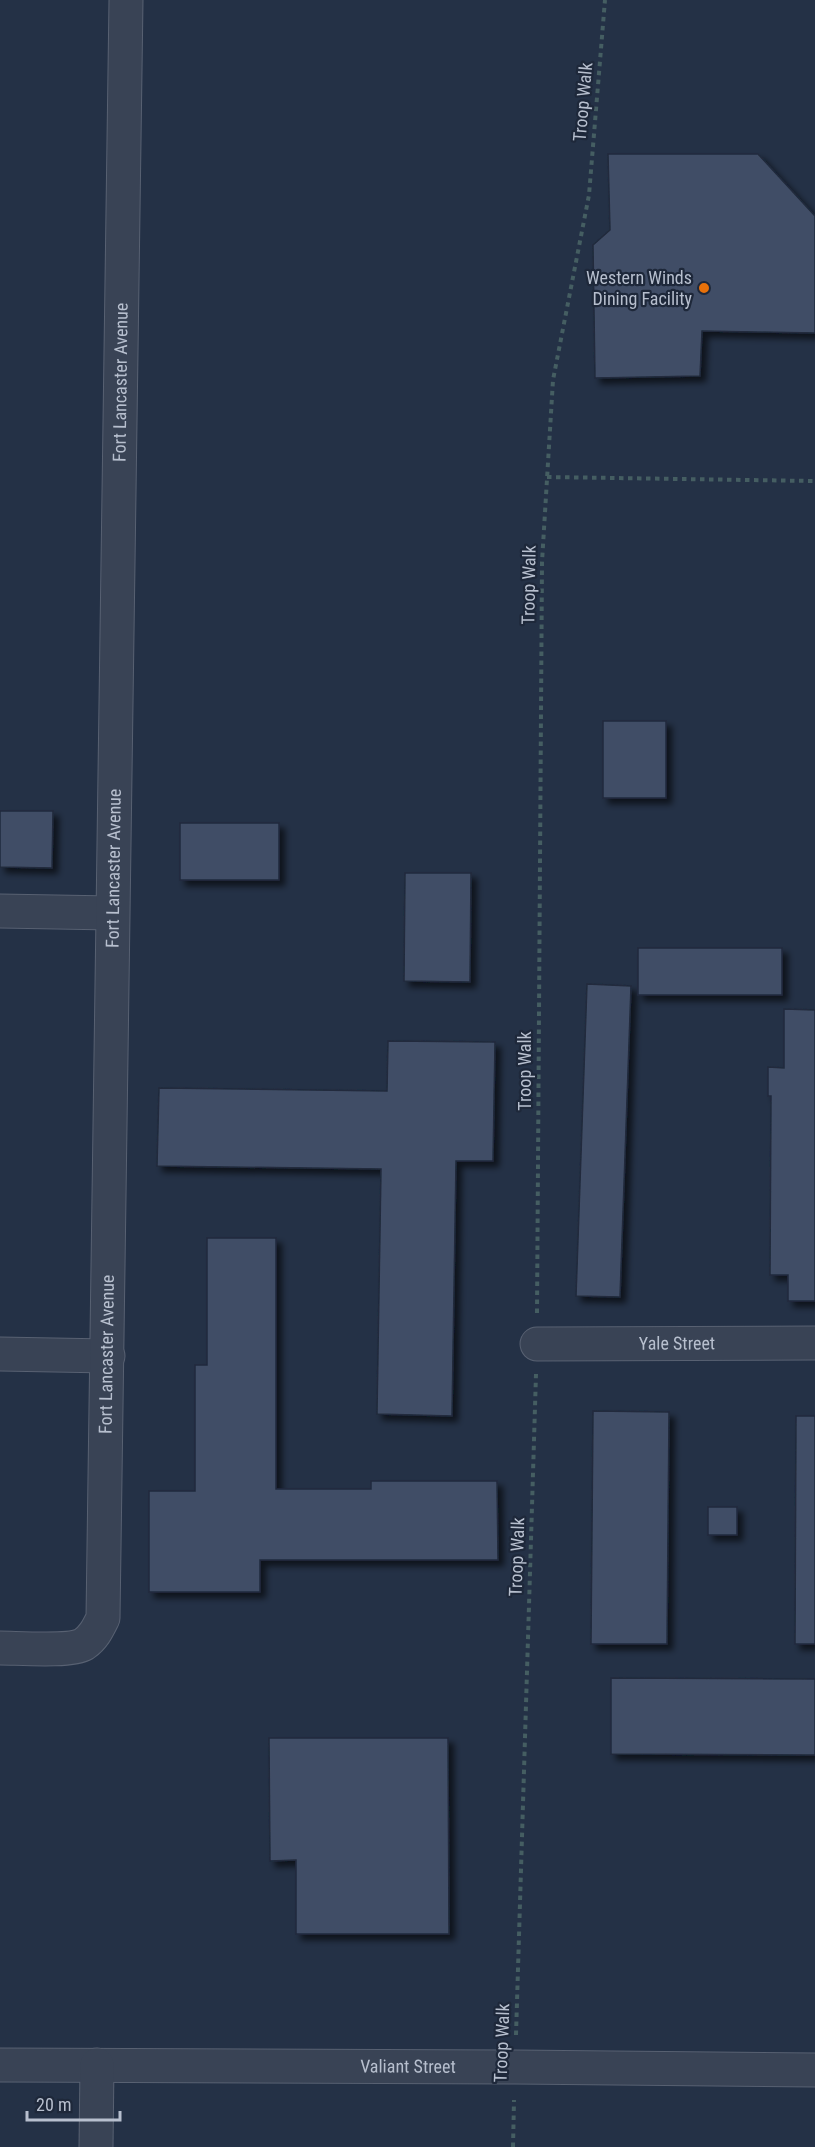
<svg xmlns="http://www.w3.org/2000/svg" width="815" height="2147" font-family="'Roboto Condensed',sans-serif">
  <defs>
    <filter id="shadow"><feDropShadow dx="5.5" dy="5.5" stdDeviation="3" flood-color="#0009"/></filter>
  </defs>
  <rect width="100%" height="100%" fill="#243146"/>
  <g fill="#414e66" stroke="#202a3c" stroke-width="1.5" filter="url(#shadow)">
    <path d="M608 154H758L815 216V333L702 331 700 376 595 378 593 245 610 230Z"/>
    <rect x="603" y="721" width="63" height="77"/>
    <path d="M0 811H53L52 868 0 867Z"/>
    <rect x="180" y="823" width="99" height="57"/>
    <path d="M405 873H471L470 982 404 981Z"/>
    <rect x="638" y="948" width="144" height="47"/>
    <path d="M587 984 631 986 620 1297 576 1296Z"/>
    <path d="M784 1009 815 1010V1301H788V1275H770L771 1096H768V1067L784 1068Z"/>
    <path d="M388 1041 495 1042 493 1161H456L452 1416 377 1414 381 1169 157 1166 159 1088 387 1091Z"/>
    <path d="M207 1238H276V1489H371V1481H497L498 1560H260V1592H149V1491H195V1365H207Z"/>
    <path d="M593 1411 669 1412 667 1644H591Z"/>
    <path d="M796 1416H815V1644H795Z"/>
    <rect x="708" y="1507" width="29" height="28"/>
    <path d="M611 1678 815 1679V1755L611 1754Z"/>
    <path d="M269 1738H448L449 1934H296V1860L270 1861Z"/>
  </g>
  <g fill="none" stroke-linecap="round" stroke-linejoin="round">
    <defs>
      <g id="minor">
        <path d="M0 911 112 913"/>
        <path id="s1" d="M537 1344 815 1343"/>
        <path d="M0 1354 108 1356"/>
        <path id="s2" d="M0 1648C18 1648 71 1652 84 1644 94 1637 98 1628 103 1618L126 0"/>
        <path id="s3" d="M0 2065 515 2067 815 2070"/>
        <path d="M96 2147 97 2065"/>
      </g>
    </defs>
    <use href="#minor" stroke="#586172" stroke-width="35"/>
    <g stroke="#455e62" stroke-width="4" stroke-dasharray="4.5 4.5" stroke-linecap="butt">
      <path d="M547 477 815 481"/>
      <path d="M537 1313 542 562 553 380 589 195 605 0"/>
      <path d="M516 2035 536 1374"/>
      <path d="M513 2147 514 2100"/>
    </g>
    <use href="#minor" stroke="#394355" stroke-width="33"/>
  </g>
  <circle fill="#e8710a" stroke="#1e283a" stroke-width="2" cx="704" cy="288" r="6"/>
  <g text-anchor="middle" stroke-width="4.5" stroke-linejoin="round" paint-order="stroke">
    <g font-size="18" fill="#b7bfce" stroke="#1e283a">
      <text transform="translate(583 102) rotate(-85)" y="6">Troop Walk</text>
      <text dy="6" stroke="none"><textPath href="#s2" startOffset="1353">Fort Lancaster Avenue</textPath></text>
      <text transform="translate(529 585) rotate(-89)" y="6">Troop Walk</text>
      <text dy="6" stroke="none"><textPath href="#s2" startOffset="867">Fort Lancaster Avenue</textPath></text>
      <text transform="translate(525 1071) rotate(-90)" y="6">Troop Walk</text>
      <text dy="6" stroke="none"><textPath href="#s1" startOffset="140">Yale Street</textPath></text>
      <text dy="6" stroke="none"><textPath href="#s2" startOffset="381">Fort Lancaster Avenue</textPath></text>
      <text transform="translate(517 1557) rotate(-88)" y="6">Troop Walk</text>
      <text transform="translate(502 2043) rotate(-88)" y="6">Troop Walk</text>
      <text dy="6" stroke="none"><textPath href="#s3" startOffset="408">Valiant Street</textPath></text>
    </g>
    <g font-size="18" fill="#b7bfce" stroke="#1e283a" text-anchor="end">
      <text x="692" y="284">Western Winds<tspan x="692" dy="21">Dining Facility</tspan></text>
    </g>
  </g>
  <path d="M27 2111v9h93v-9" fill="none" stroke="#b7bfce" stroke-width="3"/>
  <text x="36" y="2111" font-size="18" fill="#b7bfce" stroke="#1e283a" stroke-width="4.5" paint-order="stroke">20 m</text>
</svg>
